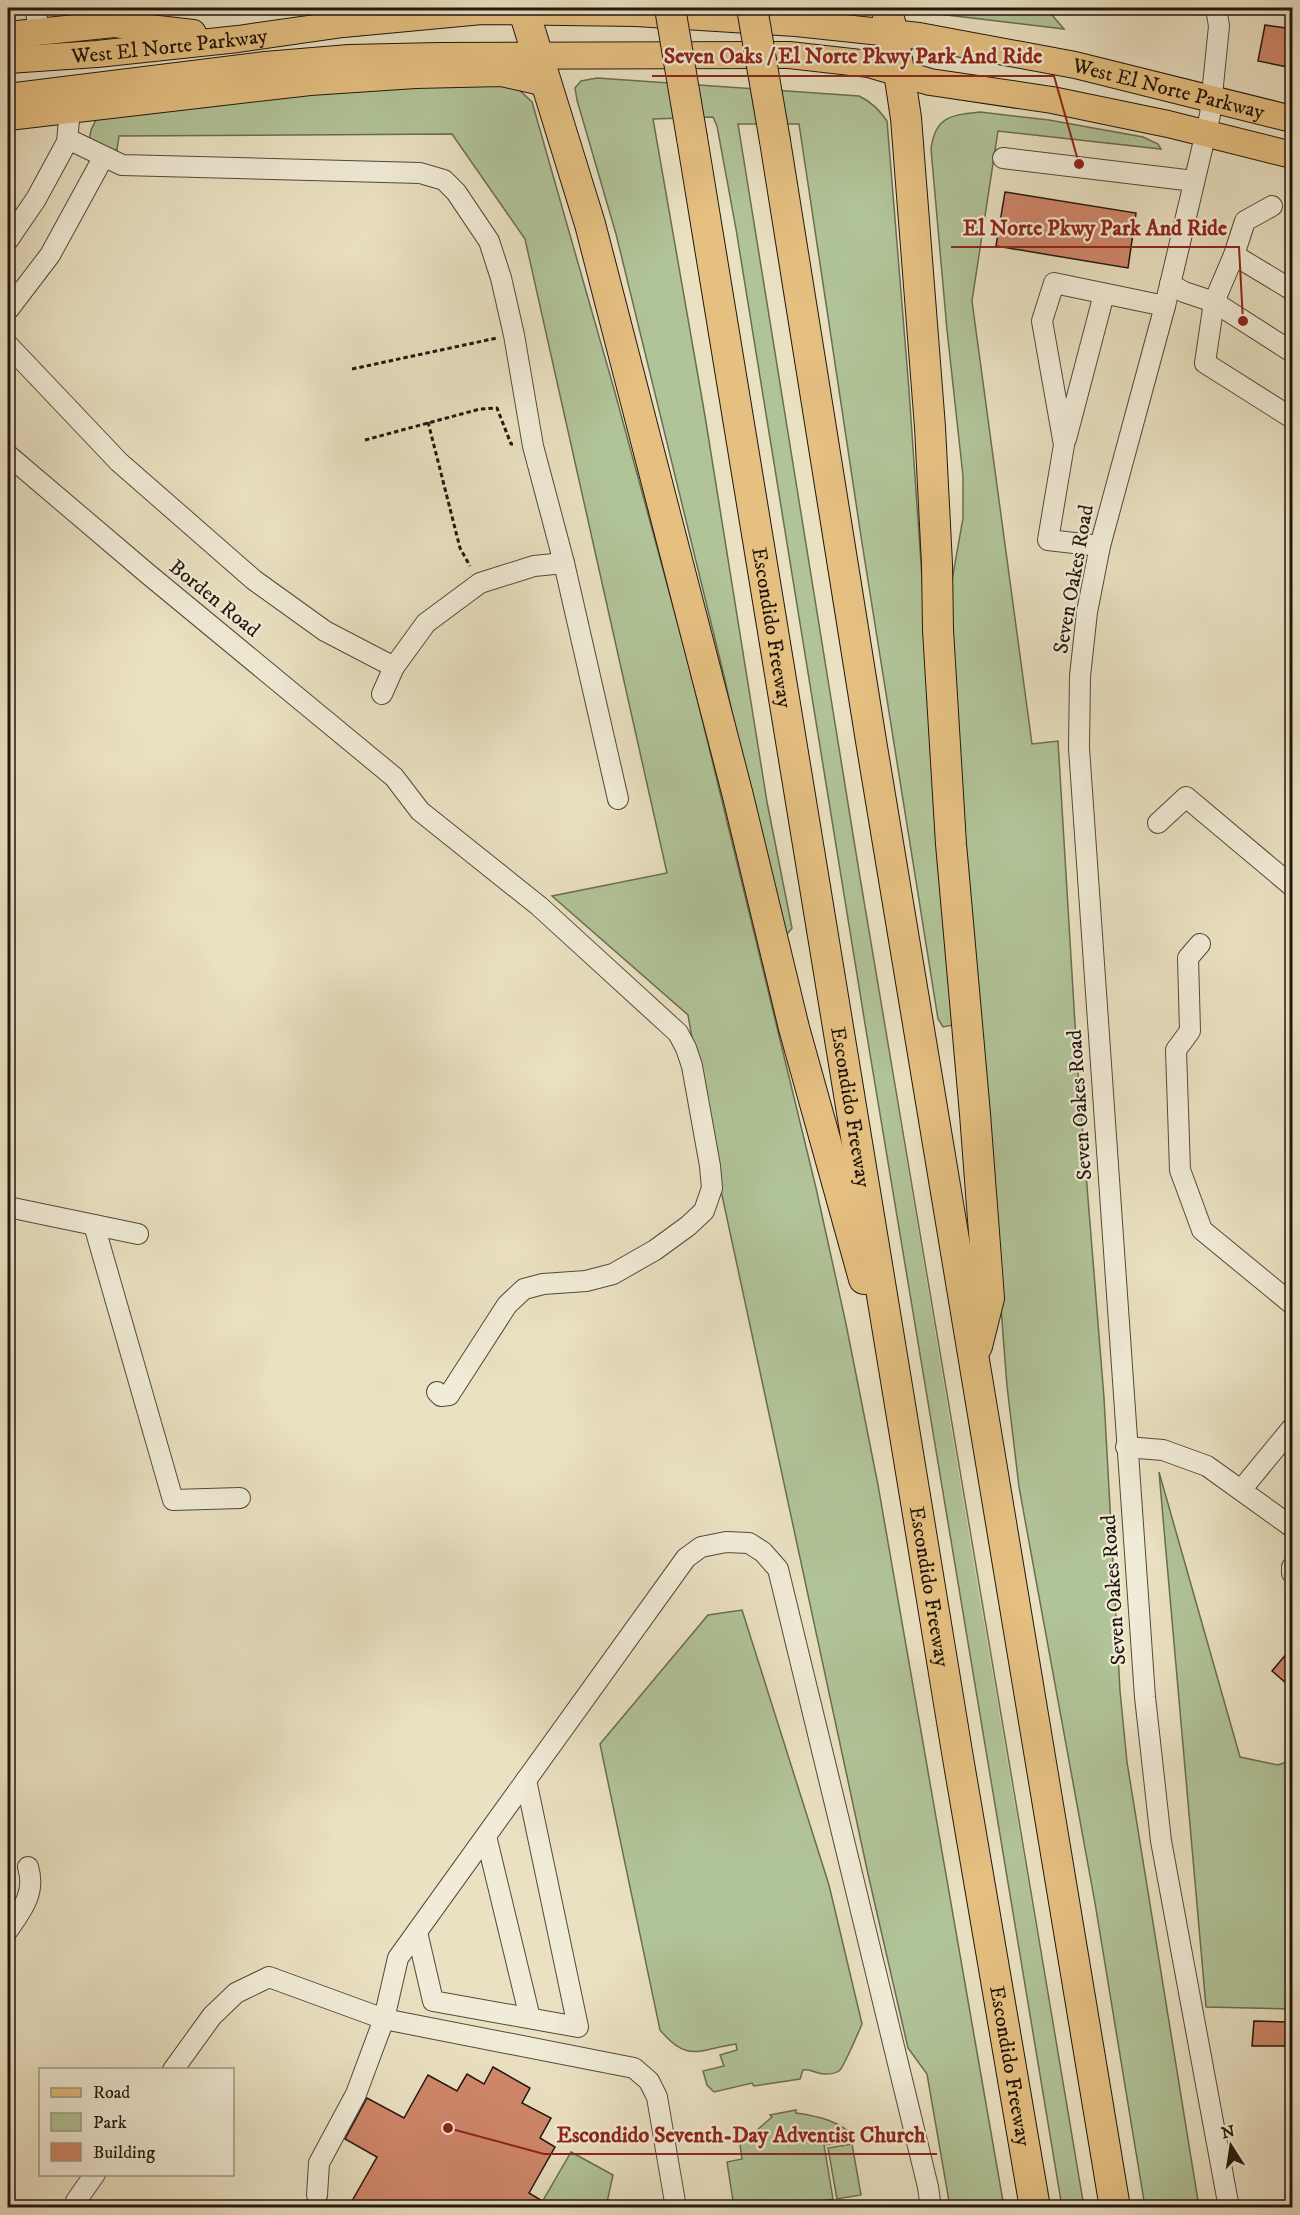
<svg xmlns="http://www.w3.org/2000/svg" width="1300" height="2215" font-family="'IM FELL DW Pica',serif">
  <rect width="100%" height="100%" fill="#eae1c2"/>
  <filter id="stains"><feTurbulence type="fractalNoise" baseFrequency=".00333" numOctaves="4"/><feColorMatrix values="0 0 0 0 .2 0 0 0 0 .09 0 0 0 0 .02 0 0 0 .5 -.17"/></filter>
  <radialGradient id="worn" r=".72"><stop offset=".6" stop-color="#630" stop-opacity="0"/><stop offset="1" stop-color="#630" stop-opacity=".3"/></radialGradient>
  <g fill="#b1c498" stroke="#696d53" stroke-width="1.5">
    <path d="M918 8H1046L1064 29 938 14Z"/>
    <path d="M597 78 859 96C872 102 879 110 887 121L909 390 953 1025 943 1027 938 1019 862 543 799 124H738C849 819 964 1514 1084 2207H1062L866 1030 736 229 717 126 713 117 653 119 705 416 767 802 792 928 788 933H781L777 924 725 680 616 234 577 100 575 88 581 81Z"/>
    <path d="M502 83 516 87 532 102 614 389 689 665 816 1188 846 1324 878 1485 1004 2207H950L927 2074 908 2048 868 1874 708 1130 688 1015 552 896 667 873 525 239 452 134 119 136 117 150 95 148 89 141 91 130 100 112 283 93Z"/>
    <path d="M980 112 1049 120 1143 137 1158 144 1161 149 998 131 972 301 1032 744 1058 741 1078 1074 1104 1398 1120 1691 1127 1762 1199 2207H1145L1095 1903 1019 1487 1007 1386 950 643 951 586 963 518V476L947 330 931 149C935 116 952 115 980 112Z"/>
    <path d="M1159 1472 1240 1757 1278 1765 1292 1760V2009L1206 2007Z"/>
    <path d="M742 1610 829 1885 862 2024C859 2031 843 2068 839 2071 836 2073 829 2074 826 2074 817 2075 811 2068 803 2070L800 2079 754 2086 752 2083 714 2092 707 2085 703 2071 724 2066 720 2055 737 2050 736 2044C700 2049 688 2064 660 2030L600 1744 708 1615Z"/>
    <path d="M796 2110V2113C817 2116 843 2121 856 2140L824 2145 833 2199 779 2207H734L727 2162 742 2159 740 2145 772 2117 770 2115Z"/>
    <path d="M852 2144 861 2195 837 2199 828 2148Z"/>
    <path d="M571 2152 613 2175 606 2207H547L541 2204Z"/>
  </g>
  <g fill="#d0876b" stroke="#21160e" stroke-width="1.5">
    <path d="M1265 25 1293 29V68L1258 61Z"/>
    <path d="M1005 192 1136 213 1128 268 996 246Z"/>
    <path d="M1293 1646V1689L1272 1671Z"/>
    <path d="M1254 2021 1286 2022 1285 2046H1252Z"/>
    <path d="M493 2067 530 2088 522 2103 551 2118 540 2138 555 2147 529 2193 554 2208H348L377 2157 345 2139 367 2098 404 2118 428 2075 457 2091 467 2074 484 2084Z"/>
  </g>
  <g fill="none" stroke-linecap="round" stroke-linejoin="round">
    <defs>
      <g id="minor">
        <path d="M36 8 38 31"/>
        <path d="M1216 8 1219 26 1210 115 1165 306 1100 546 1087 612 1080 676 1079 748 1145 1697 1161 1841 1229 2208"/>
        <path d="M68 139 122 165 420 173 444 180 456 192 489 241 501 278 514 335 533 446 564 563 618 799"/>
        <path d="M1003 158 1194 181"/>
        <path d="M1272 206 1245 221 1234 255 1292 290"/>
        <path d="M8 240 36 199 67 142 70 109"/>
        <path d="M1234 255 1214 302 1205 363 1292 418"/>
        <path d="M1170 284 1184 292 1214 302 1292 352"/>
        <path d="M8 310 50 255 103 158"/>
        <path d="M8 345 119 462 254 580 325 631 394 667"/>
        <path d="M1066 439 1104 294"/>
        <path d="M8 455 148 574 394 777 420 811 539 906 678 1033 686 1048 692 1066 710 1166 712 1188 704 1211 688 1226 655 1250 613 1274 586 1281 543 1284 524 1289 507 1305 449 1395 441 1396 437 1392"/>
        <path d="M1100 546 1048 540 1064 445 1042 321 1054 283 1165 306"/>
        <path d="M382 694 394 667 426 623 480 583 534 566 564 563"/>
        <path d="M1158 823 1186 797 1292 886"/>
        <path d="M1200 944 1188 958 1190 1031 1176 1050 1180 1170 1202 1230 1292 1304"/>
        <path d="M8 1207 138 1234"/>
        <path d="M94 1225 173 1500 240 1498"/>
        <path d="M1126 1447 1163 1450 1207 1466 1292 1527"/>
        <path d="M1241 1490 1292 1428"/>
        <path d="M1292 1567V1573"/>
        <path d="M486 1836 530 2018"/>
        <path d="M8 1930C22 1910 36 1893 28 1867"/>
        <path d="M417 1932 433 2001 578 2027 526 1780"/>
        <path d="M173 2070 212 2016 236 1993 269 1977 384 2019 634 2068 649 2081 657 2097 676 2208"/>
        <path d="M317 2195 319 2163 356 2094 384 2019 398 1958 686 1558 701 1547 726 1542 749 1543 763 1552 778 1569 928 2187 931 2208"/>
        <path d="M74 2208 76 2201 95 2174"/>
      </g>
      <g id="major">
        <path d="M8 35 114 24 193 33"/>
        <path id="s1" d="M8 60 97 54 238 39 343 24 482 11 636 13 796 23 919 36 1075 65 1292 119"/>
        <path d="M8 97 265 65 349 58 439 56 789 55 869 64 930 82 1052 100 1168 124 1292 155"/>
        <path d="M8 117 310 82 415 75 502 73 546 83"/>
      </g>
      <g id="highway">
        <path d="M523 8 590 224 738 796 794 1028 864 1279"/>
        <path d="M886 8 893 33 906 118 930 427 937 564 938 630 951 844 975 1114 989 1298 977 1346"/>
        <path id="s2" d="M692 138 958 1758 1035 2208"/>
        <path d="M775 141 871 741 1115 2208"/>
      </g>
    </defs>
    <use href="#minor" stroke="#53493b" stroke-width="22"/>
    <use href="#major" stroke="#21160e" stroke-width="28"/>
    <use href="#highway" stroke="#21160e" stroke-width="32"/>
    <g stroke="#21160e" stroke-width="3" stroke-dasharray="4.5 3" stroke-linecap="butt">
      <path d="M352 369 497 338"/>
      <path d="M428 422 460 548 470 566"/>
      <path d="M365 440 480 409 497 408 511 444H513"/>
    </g>
    <use href="#minor" stroke="#f1ecd7" stroke-width="20"/>
    <use href="#major" stroke="#e5c081" stroke-width="26"/>
    <use href="#highway" stroke="#e5c081" stroke-width="30"/>
    <defs>
      <g id="highway-bridge">
        <path d="M670 8 692 138"/>
        <path d="M752 8 775 141"/>
      </g>
    </defs>
    <use href="#highway-bridge" stroke="#21160e" stroke-width="32" stroke-linecap="butt"/>
    <use href="#highway-bridge" stroke="#e5c081" stroke-width="30"/>
  </g>
  <g text-anchor="middle" stroke-width="4.5" stroke-linejoin="round" paint-order="stroke">
    <g font-size="21" fill="#21160e" stroke="#f1ecd7">
      <text dy="7" stroke="none"><textPath href="#s1" startOffset="162">West El Norte Parkway</textPath></text>
      <text dy="7" stroke="none"><textPath href="#s1" startOffset="1170">West El Norte Parkway</textPath></text>
      <text transform="translate(1073 579) rotate(-80)" y="7">Seven Oakes Road</text>
      <text transform="translate(215 598) rotate(39)" y="7">Borden Road</text>
      <text dy="7" stroke="none"><textPath href="#s2" startOffset="496">Escondido Freeway</textPath></text>
      <text transform="translate(1079 1105) rotate(-94)" y="7">Seven Oakes Road</text>
      <text dy="7" stroke="none"><textPath href="#s2" startOffset="982">Escondido Freeway</textPath></text>
      <text dy="7" stroke="none"><textPath href="#s2" startOffset="1468">Escondido Freeway</textPath></text>
      <text transform="translate(1113 1590) rotate(-94)" y="7">Seven Oakes Road</text>
      <text dy="7" stroke="none"><textPath href="#s2" startOffset="1954">Escondido Freeway</textPath></text>
    </g>
  </g>
  <path fill="none" stroke="#8f2418" stroke-width="2" d="M1079 164L1054 76H652M1243 321L1239 247H951M448 2128L544 2154H937"/>
  <g fill="#8f2418" stroke="#f1ecd7" stroke-width="2">
    <circle cx="1079" cy="164" r="6"/>
    <circle cx="1243" cy="321" r="6"/>
    <circle cx="448" cy="2128" r="6"/>
  </g>
  <g font-size="22" text-anchor="middle" font-weight="bold" fill="#8f2418" stroke="#f1ecd7" stroke-width="4.5" stroke-linejoin="round" paint-order="stroke">
    <text x="853" y="63">Seven Oaks / El Norte Pkwy Park And Ride</text>
    <text x="1095" y="235">El Norte Pkwy Park And Ride</text>
    <text x="741" y="2142">Escondido Seventh-Day Adventist Church</text>
  </g>
  <rect width="1300" height="2215" fill="none" stroke="#eae1c2" stroke-width="30"/>
  <rect x="9" y="9" width="1282" height="2197" fill="none" stroke="#21160e" stroke-width="3"/>
  <rect x="15" y="15" width="1270" height="2185" fill="none" stroke="#21160e" stroke-width="1.5"/>
  <rect x="39" y="2068" width="195" height="108" fill="#f1ecd7" stroke="#9e9687" stroke-width="1.5"/>
  <rect x="51" y="2088" width="30" height="9" fill="#e5c081" stroke="#9e9687" stroke-width="1.5"/>
  <text x="93" y="2098" font-size="18" fill="#21160e">Road</text>
  <rect x="51" y="2113" width="30" height="18" fill="#b1c498" stroke="#9e9687" stroke-width="1.5"/>
  <text x="93" y="2128" font-size="18" fill="#21160e">Park</text>
  <rect x="51" y="2143" width="30" height="18" fill="#d0876b" stroke="#9e9687" stroke-width="1.5"/>
  <text x="93" y="2158" font-size="18" fill="#21160e">Building</text>
  <g transform="translate(1231 2146) rotate(348)" stroke="#f1ecd7" stroke-width="4.5" paint-order="stroke">
  <path d="M0-4.5L10 22L0 15L-10 22Z" fill="#21160e"/>
  <text y="-9" font-size="16" font-weight="bold" text-anchor="middle" fill="#21160e">N</text>
  </g>
  <rect width="100%" height="100%" filter="url(#stains)"/>
  <rect width="100%" height="100%" fill="url(#worn)"/>
</svg>
